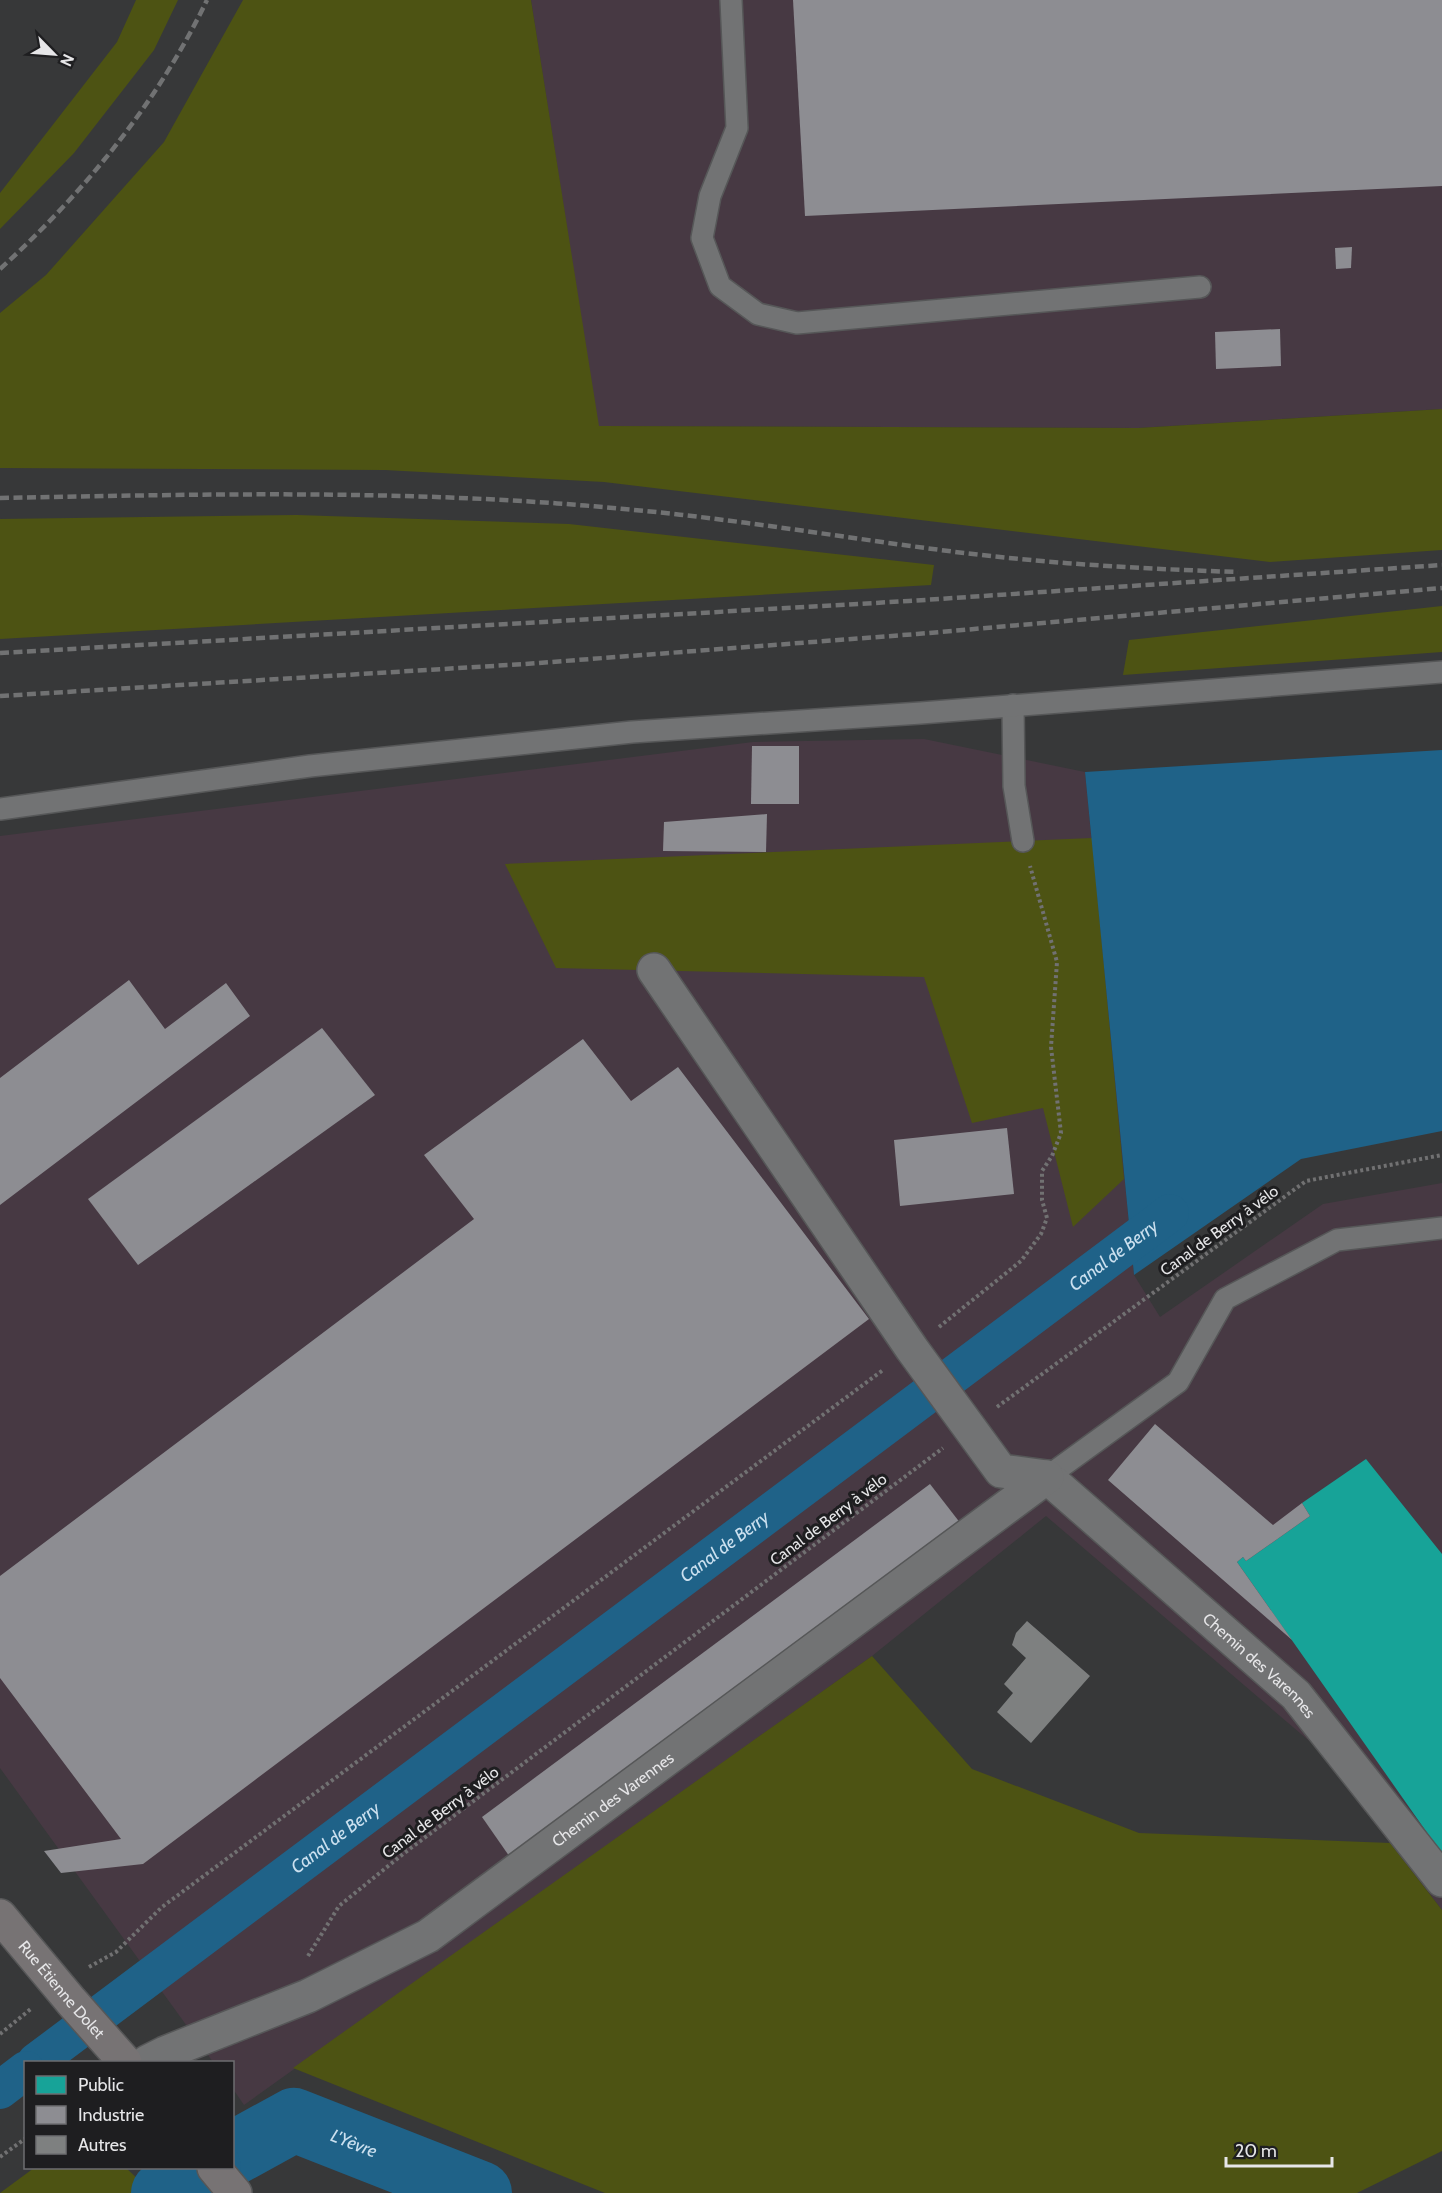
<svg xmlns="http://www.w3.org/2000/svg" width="1442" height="2193" font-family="Cabin,sans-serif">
  <rect width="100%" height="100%" fill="#373839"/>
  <g fill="#473943">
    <path d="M531 0H1442V409L1138 428 598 426Z"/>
    <path d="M924 739 1085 772 1134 1275 1160 1317 1323 1204 1442 1183V1910L1314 1745 1046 1516 872 1656 244 2105 233 2089 232 2062H213L0 1768V836L753 742Z"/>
  </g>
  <g fill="#4d5313">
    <path d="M136 0H178L154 50 74 153 0 229V193L117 42Z"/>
    <path d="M243 0H531L599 426 1138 428 1442 409V550L1270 562 604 482 385 470 0 468V313L46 275 164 142Z"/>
    <path d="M297 515 569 524 934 565 931 585 0 639V519Z"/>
    <path d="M1442 606V652L1123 675 1129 640Z"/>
    <path d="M1092 838 1124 1179 1073 1227 1043 1108 972 1123 924 977 556 968 505 864Z"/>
    <path d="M872 1656 972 1769 1139 1833 1390 1843 1442 1910V2151L1357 2193H605L293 2068Z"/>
    <path d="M34 2168H126L153 2193H0Z"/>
  </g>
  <path fill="#1f6288" d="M1442 750V1131L1301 1159 1134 1275 1085 772Z"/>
  <path fill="#17a398" d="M1366 1459 1442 1554V1854L1237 1562 1243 1557 1246 1561 1310 1516 1302 1503Z"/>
  <g fill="#8d8d92">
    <path d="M793 0H1442V186L805 216Z"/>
    <path d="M1352 247 1351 268 1336 269 1335 248Z"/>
    <path d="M1280 329 1281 366 1216 369 1215 332Z"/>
    <path d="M752 746H799V804H751Z"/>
    <path d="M767 814 766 852 663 851 664 822Z"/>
    <path d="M129 980 165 1029 226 983 250 1016 0 1205V1078Z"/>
    <path d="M322 1028 375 1095 138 1265 88 1199Z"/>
    <path d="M583 1039 631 1101 678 1067 869 1319 143 1864 61 1873 44 1851 121 1839 0 1678V1576L474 1219 424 1155Z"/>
    <path d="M1007 1128 1014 1194 900 1206 894 1140Z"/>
    <path d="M1155 1424 1273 1525 1302 1503 1310 1516 1246 1561 1243 1557 1237 1562 1292 1640 1108 1480Z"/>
    <path d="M930 1484 961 1524 512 1860 482 1817Z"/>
  </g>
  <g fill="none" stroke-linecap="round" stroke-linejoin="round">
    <g stroke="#1f6288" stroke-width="38">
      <path id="s1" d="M36 2062 1170 1213"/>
      <path d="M0 2090 26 2070"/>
    </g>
    <g stroke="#1f6288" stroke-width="64">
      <path id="s2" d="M232 2154 294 2120 480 2193"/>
      <path d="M163 2193 209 2168"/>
    </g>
  </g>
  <path fill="#7e8080" d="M1027 1621 1090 1676 1031 1743 997 1712 1013 1693 1004 1684 1026 1658 1012 1645 1016 1633Z"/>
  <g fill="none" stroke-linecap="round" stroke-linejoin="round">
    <defs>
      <g id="service">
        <path d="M731 0 737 128 710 196 702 238 720 286 758 314 797 323 1200 287"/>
        <path d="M1013 705 1014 786 1023 841"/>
        <path d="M0 809 310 766 632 732 921 713 1442 672"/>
        <path d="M1047 1477 1178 1382 1225 1299 1337 1240 1442 1228"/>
      </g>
      <g id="minor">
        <path id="s3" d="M1047 1477 1296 1695 1442 1880"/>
        <path id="s4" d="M147 2062 165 2053 308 1996 428 1936 1047 1477 1001 1471 912 1349 654 970"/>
      </g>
      <g id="secondary">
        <path id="s5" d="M0 1916 71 2001 125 2062"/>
        <path d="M214 2168 235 2193"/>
      </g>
    </defs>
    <use href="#service" stroke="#565758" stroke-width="24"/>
    <use href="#minor" stroke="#565758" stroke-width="36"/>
    <use href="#secondary" stroke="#565758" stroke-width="36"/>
    <g stroke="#717172" stroke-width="4" stroke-dasharray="3 3" stroke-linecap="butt">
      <path d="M939 1327 1021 1261 1041 1234 1047 1218 1042 1200V1171L1052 1156 1061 1133 1051 1047 1057 962 1030 866"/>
      <path d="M997 1407 1306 1181 1442 1155"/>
      <path d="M308 1956 339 1906 403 1854 943 1448"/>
      <path d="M89 1967 116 1952 162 1907 883 1370"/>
      <path d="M0 2034 32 2008"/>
      <path d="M0 2157 26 2138"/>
    </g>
    <use href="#service" stroke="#727374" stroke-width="21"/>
    <use href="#minor" stroke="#727374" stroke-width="33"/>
    <use href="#secondary" stroke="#777374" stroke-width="33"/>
    <g stroke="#717273" stroke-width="4.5" stroke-dasharray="9 4.5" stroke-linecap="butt">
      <path d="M0 269C84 193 158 102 207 0"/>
      <path d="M0 498C208 494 417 489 624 509 738 519 851 539 964 553 1055 564 1146 569 1238 572"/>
      <path d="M0 653 909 601 1442 565"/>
      <path d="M0 696 525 664 917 634 1442 588"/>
    </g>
  </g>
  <g text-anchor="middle" stroke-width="6" stroke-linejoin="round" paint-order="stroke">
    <g font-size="16" fill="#e6e6e8" stroke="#1e1e20">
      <text transform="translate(1219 1230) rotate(-36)" y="6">Canal de Berry à vélo</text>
      <text transform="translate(828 1519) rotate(-37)" y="6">Canal de Berry à vélo</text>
      <text dy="6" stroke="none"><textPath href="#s3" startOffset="284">Chemin des Varennes</textPath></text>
      <text dy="6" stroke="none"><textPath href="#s4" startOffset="538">Chemin des Varennes</textPath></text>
      <text transform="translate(440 1812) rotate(-37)" y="6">Canal de Berry à vélo</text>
      <text dy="6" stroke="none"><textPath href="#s5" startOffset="96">Rue Étienne Dolet</textPath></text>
    </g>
    <g font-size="18" font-style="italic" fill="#cbe0ef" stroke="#1e1e20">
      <text dy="6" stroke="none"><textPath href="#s1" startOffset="1346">Canal de Berry</textPath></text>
      <text dy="6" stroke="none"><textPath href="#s1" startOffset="860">Canal de Berry</textPath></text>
      <text dy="6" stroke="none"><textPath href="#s1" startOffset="374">Canal de Berry</textPath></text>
      <text dy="6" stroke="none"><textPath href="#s2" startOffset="135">L'Yèvre</textPath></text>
    </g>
  </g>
  <rect x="24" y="2061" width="210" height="108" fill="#1e1e20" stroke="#6e6e70" stroke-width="1.5"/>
  <rect x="36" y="2076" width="30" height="18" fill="#17a398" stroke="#6e6e70" stroke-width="1.5"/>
  <text x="78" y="2091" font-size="18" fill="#e6e6e8">Public</text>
  <rect x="36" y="2106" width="30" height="18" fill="#8d8d92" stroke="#6e6e70" stroke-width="1.5"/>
  <text x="78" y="2121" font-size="18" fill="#e6e6e8">Industrie</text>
  <rect x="36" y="2136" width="30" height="18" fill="#7e8080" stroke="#6e6e70" stroke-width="1.5"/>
  <text x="78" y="2151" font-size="18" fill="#e6e6e8">Autres</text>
  <g transform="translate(54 54) rotate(115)" stroke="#1e1e20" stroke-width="4.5" paint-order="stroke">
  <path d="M0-4.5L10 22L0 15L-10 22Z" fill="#e6e6e8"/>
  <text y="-9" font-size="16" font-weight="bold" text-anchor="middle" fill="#e6e6e8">N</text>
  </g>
  <path d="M1226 2157v9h106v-9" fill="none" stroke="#e6e6e8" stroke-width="3"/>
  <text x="1235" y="2157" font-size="18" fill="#e6e6e8" stroke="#1e1e20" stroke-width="4.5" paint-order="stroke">20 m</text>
</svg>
